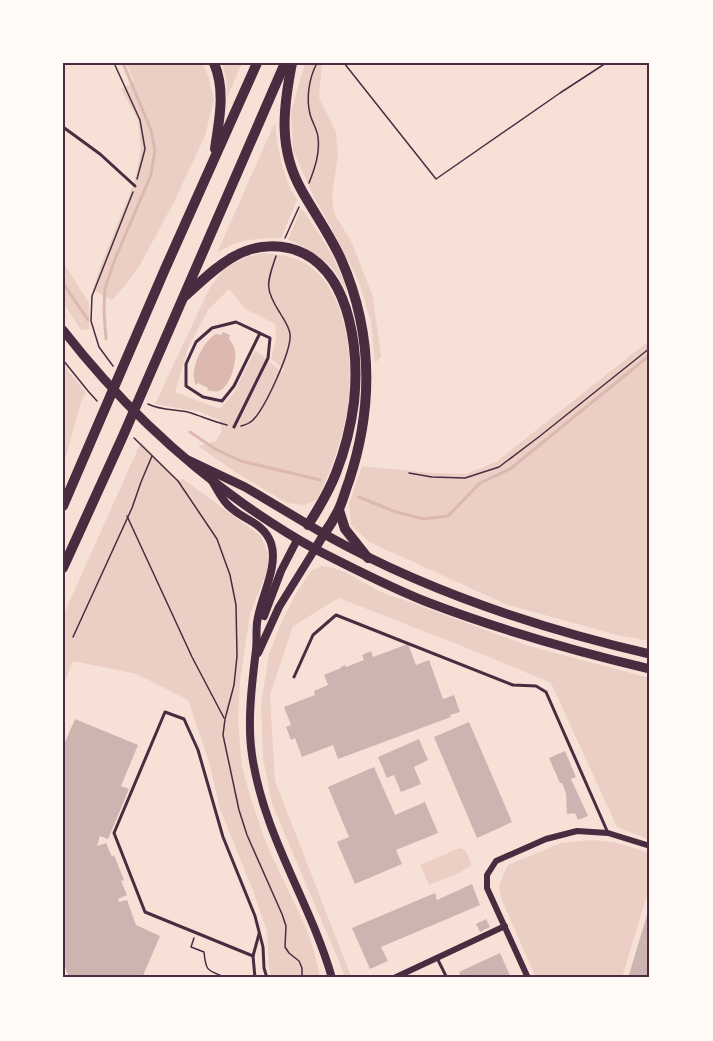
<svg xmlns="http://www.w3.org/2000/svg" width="713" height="1041" font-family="Cabin,sans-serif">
  <rect width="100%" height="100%" fill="#f7e1d7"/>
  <g fill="#ebcfc5" fill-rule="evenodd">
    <path d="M126 63H202L208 75 214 99 205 136 174 202 141 263 126 284 112 300 93 290 100 267 134 183 141 151 138 120 121 89 134 82Z"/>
    <path d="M222 63H242L227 98 226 78Z"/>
    <path d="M305 63H322L319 97 336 132 338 155 332 197 334 213 352 243 373 297 381 357 375 363 371 322 359 282 331 227 315 199 293 150 291 112Z"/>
    <path d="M275 122C278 150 282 176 297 200L281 238C256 239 239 238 217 253Z"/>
    <path d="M301 208C321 235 339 262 348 295 344 288 341 280 336 273 324 258 306 246 288 240Z"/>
    <path d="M263 253C275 254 287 255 299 260 347 282 354 358 348 404 344 436 331 470 317 500L304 505 287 503 235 472 198 446 216 441 222 430 219 420 200 412 155 404 210 287 224 269 244 258ZM229 289 245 309 275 324 276 339 271 359 284 369 282 372 255 350 235 391 220 409 175 392 188 348 208 310Z"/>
    <path d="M63 262 89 303V329L81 330 63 302Z"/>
    <path d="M650 340V641L617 635 508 605 369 542 351 525 349 504 362 466 432 473 466 474 496 462Z"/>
    <path d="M63 364 86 393 81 402 63 467Z"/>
    <path d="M141 442 178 480 183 479 261 536 268 555V569L250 614 240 681 238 721 242 766 250 796 266 843 306 928 313 948 319 972V978H272L269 969 267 931 253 891 220 809 209 762 188 700 137 674 73 661 63 686V616Z"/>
    <path d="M321 566C351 568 370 592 399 598L529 646 650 678V840L617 827 551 683 477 652 339 598 293 626 270 695 275 781 351 976H345L272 804 263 758 261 704 269 654 282 621 294 597 311 571Z"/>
    <path d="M593 840 618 843 650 853V885L622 978H536L501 898 499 885 508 865 561 843Z"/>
    <path d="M459 848 465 850 472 865 459 873 429 885 420 865Z"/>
  </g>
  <path fill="#dcb8b0" d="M223 332 230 335 229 339C232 343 234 346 235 351 237 361 231 384 221 390 217 393 211 391 207 390L208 388 198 383 196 385C188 371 203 341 216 334L221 335Z"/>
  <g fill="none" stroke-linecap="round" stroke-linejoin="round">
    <g stroke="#dcb8b0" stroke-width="3">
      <path d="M63 283 88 320"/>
      <path d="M106 339 104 311 105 288 115 259 151 175 155 150 151 130 123 63"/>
      <path d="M190 432 215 449 241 461 320 480"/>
      <path d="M359 497 393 511 423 519 448 516 480 483 510 469 650 355"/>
    </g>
  </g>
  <g fill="#ccb4b1">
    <path d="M408 644 416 665 429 660 443 699 454 695 460 712 450 715 451 717 338 759 333 745 302 757 295 738 291 740 286 727 291 725 284 707 315 695 314 691 328 685 324 675 341 668V667L345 665 346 667 364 660 362 655 371 651 373 657Z"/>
    <path d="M75 719 138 745 121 786 129 789 108 839 100 836 97 846 106 843 112 857 114 855 124 880 121 881 127 895 118 899 119 902 127 900 136 925 160 936 142 978H69L63 962V747Z"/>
    <path d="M469 722 512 822 477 838 434 737Z"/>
    <path d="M419 739 428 760 414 767 421 784 401 792 394 775 387 778 378 757Z"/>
    <path d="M565 751 576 777 571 779 588 816 578 820 575 813 567 814 566 793 562 783H560L549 758Z"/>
    <path d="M374 767 395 815 425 802 438 833 396 850 402 864 355 884 337 842 349 837 328 787Z"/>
    <path d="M472 884 480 905 381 947 388 961 370 969 352 928 435 893 437 900Z"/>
    <path d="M647 915 650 916V978H628Z"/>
    <path d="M486 919 490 927 480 932 476 924Z"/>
    <path d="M500 953 511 978H462L459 972Z"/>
  </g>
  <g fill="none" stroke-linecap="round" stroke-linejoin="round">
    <g stroke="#4a2c40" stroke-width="1.5">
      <path d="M114 63 140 120 145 149 137 179"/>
      <path d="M344 63 436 179 560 93 606 63"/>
      <path d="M309 183C315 168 320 153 318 137 317 129 312 122 310 114 306 98 309 78 317 63"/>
      <path d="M285 238 299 207"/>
      <path d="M63 360 88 391 97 401"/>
      <path d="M113 366 99 347 91 321 92 296 133 192"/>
      <path d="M148 404C162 411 177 409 191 413 203 417 215 422 227 425"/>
      <path d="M241 426C245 425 250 423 253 420 265 408 292 350 290 334 289 326 284 320 280 313 264 288 267 283 276 256"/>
      <path d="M134 438 178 481 217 539 230 575 236 605 237 656 234 685 225 719 223 735 239 810 247 835 282 914 286 926 285 947 289 953 299 961 302 968V978"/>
      <path d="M409 473 432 477 465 478 499 467 540 436 650 348"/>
      <path d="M127 516 192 657 224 718"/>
      <path d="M73 637 132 508 141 482 152 456"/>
      <path d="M194 938 191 947 204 952C206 973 208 970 227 978"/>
    </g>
    <g stroke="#4a2c40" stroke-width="3">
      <path d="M63 127 100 154 135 186"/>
      <path d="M234 427 268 358 270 338 236 322 212 328 196 342 186 364V386L203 397 222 401 234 386 260 333"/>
      <path d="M294 677 313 635 336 615 513 685 536 686 546 692 608 833"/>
      <path d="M253 956 145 912 114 833 165 712 184 719 198 750 223 837 255 916 263 947 264 968 267 978"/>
      <path d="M437 958 447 978"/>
      <path d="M255 978 253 956 259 934"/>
    </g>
    <g stroke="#4a2c40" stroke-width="6">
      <path d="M394 978 505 926"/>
      <path d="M528 978 487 888V875L496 861 546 839 577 831 608 833 650 846"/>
    </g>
    <g stroke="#4a2c40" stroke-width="8">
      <path d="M212 481C217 489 221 498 227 504 241 520 263 521 271 543 279 567 260 598 257 623 256 632 257 641 256 650 252 683 247 722 252 755 264 837 310 901 332 978"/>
      <path d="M264 616 281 571 297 540"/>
      <path d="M258 653 279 607 315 549"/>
    </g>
    <path stroke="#4a2c40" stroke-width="9" d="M63 330C115 397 176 456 245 505 268 521 291 536 315 549L324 534 245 487 186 459"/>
    <g stroke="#4a2c40" stroke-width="9">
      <path d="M324 534C426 591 537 628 650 654"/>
      <path d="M315 549C352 568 389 587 427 602 500 630 574 651 650 669"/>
    </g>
    <g stroke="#4a2c40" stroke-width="10">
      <path d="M214 63C226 91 219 120 215 149"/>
      <path d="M292 63C283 109 278 149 302 191 315 214 330 235 341 259 373 332 374 405 349 481 345 491 343 501 338 511 334 519 329 527 324 534"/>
      <path d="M185 296C201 282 216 266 235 256 256 244 283 243 305 254 352 279 359 354 354 402 351 426 345 450 336 473 329 491 319 508 308 525"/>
      <path d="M63 506 165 269 257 63"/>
      <path d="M339 510 345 529 368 558"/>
      <path d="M63 568 123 436 285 63"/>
    </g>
  </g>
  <rect width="713" height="1041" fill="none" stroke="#fffaf5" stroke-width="129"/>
  <rect x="64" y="64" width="584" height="912" fill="none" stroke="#4a2c40" stroke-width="2"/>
</svg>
